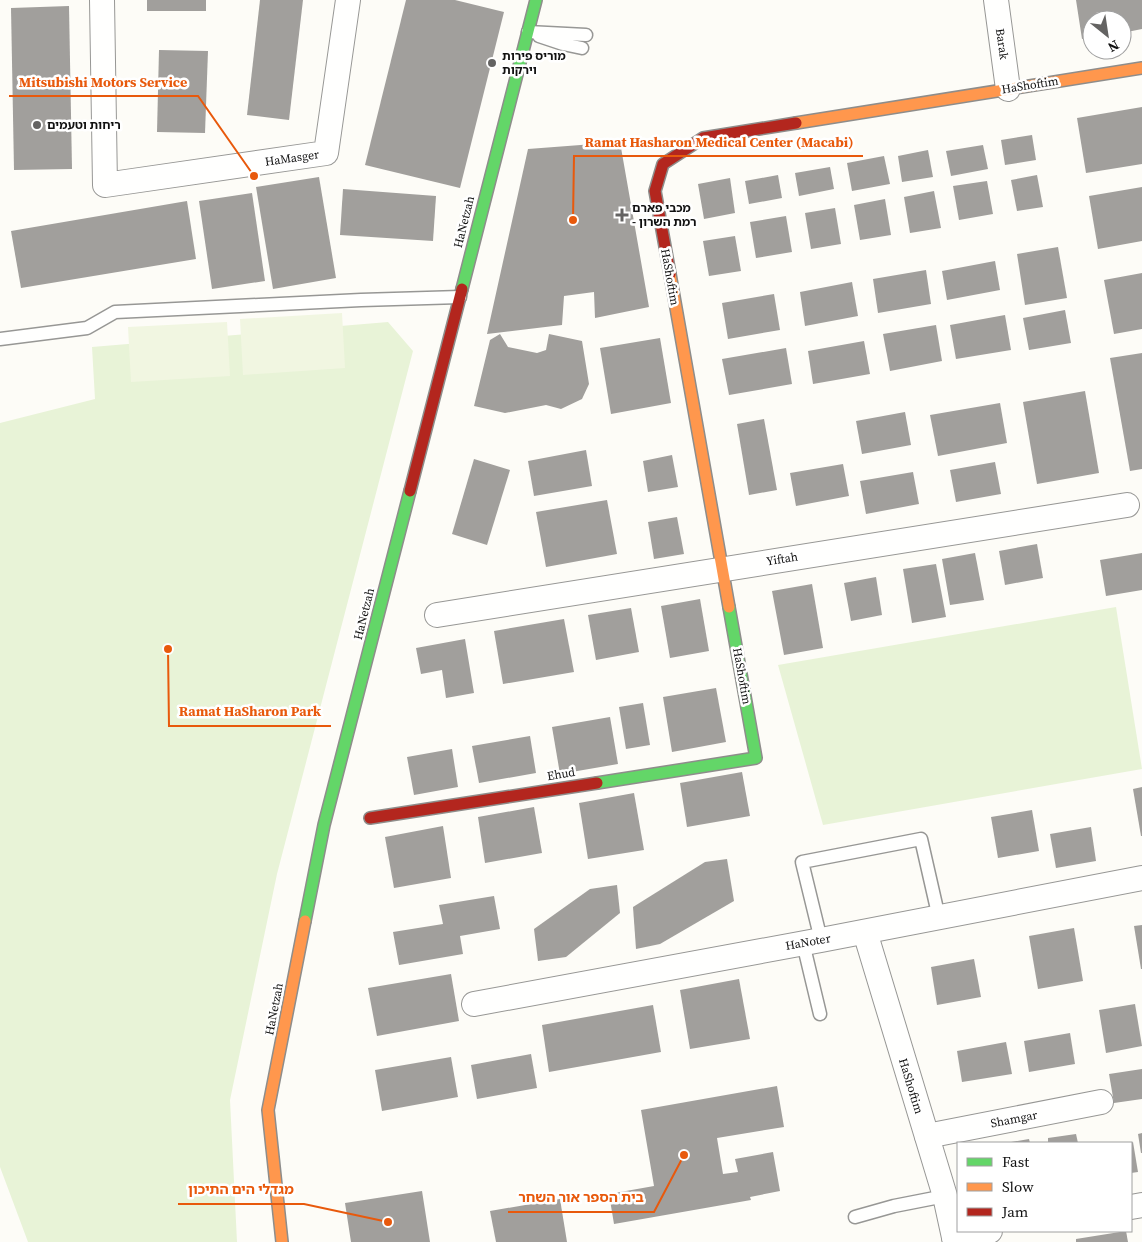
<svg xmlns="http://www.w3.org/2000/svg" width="1142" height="1242" font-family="'Source Serif 4','Noto Sans Hebrew',serif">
  <rect width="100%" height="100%" fill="#fdfcf7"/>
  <g fill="#e8f3d7">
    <path d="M388 322 413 351 277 874 230 1100 237 1242H28L0 1167V423L95 399 92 347Z"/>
    <path d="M1116 607 1142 769 823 825 778 665Z"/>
  </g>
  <g fill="#f1f6e1">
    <path d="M342 313 345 368 243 375 240 319Z"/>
    <path d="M227 322 230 376 131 382 128 327Z"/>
  </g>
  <g fill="#a19f9c">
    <rect x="147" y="0" width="59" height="11"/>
    <path d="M260 0H303L289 120 247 115Z"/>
    <path d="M406 0H455L504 12 460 188 365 165Z"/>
    <path d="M1076 0H1142V29L1122 33V20H1092V37L1082 39Z"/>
    <path d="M69 6 72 169 14 170 11 8Z"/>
    <path d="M159 50 208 51 205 133 157 132Z"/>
    <path d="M1142 107V164L1086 173 1077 118Z"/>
    <path d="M1032 135 1036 160 1005 165 1001 140Z"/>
    <path d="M620 142 649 307 595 318 594 292 564 296 562 325 487 334 528 149Z"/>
    <path d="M983 145 988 169 951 176 946 151Z"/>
    <path d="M928 150 933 177 902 182 898 156Z"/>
    <path d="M884 156 890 184 852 191 847 163Z"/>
    <path d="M830 167 834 189 799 196 795 173Z"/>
    <path d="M778 175 782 198 749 204 745 181Z"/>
    <path d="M1037 175 1043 207 1017 211 1011 180Z"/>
    <path d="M319 177 336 278 273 289 256 187Z"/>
    <path d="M730 178 735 213 704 219 698 184Z"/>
    <path d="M987 181 993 214 959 220 953 186Z"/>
    <path d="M1142 187V241L1098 249 1089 196Z"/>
    <path d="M343 189 436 196 433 241 340 235Z"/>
    <path d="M934 191 941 228 910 233 904 197Z"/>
    <path d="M252 193 265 281 212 289 199 201Z"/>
    <path d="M885 199 891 235 860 240 854 205Z"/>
    <path d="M187 201 196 259 21 288 11 231Z"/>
    <path d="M835 208 841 244 811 249 805 213Z"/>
    <path d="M786 216 792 252 756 258 750 222Z"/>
    <path d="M735 236 741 271 709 276 703 241Z"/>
    <path d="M1058 247 1067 298 1025 305 1017 254Z"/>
    <path d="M995 261 1000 290 947 300 942 271Z"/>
    <path d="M926 270 931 304 878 313 873 279Z"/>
    <path d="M1142 273V329L1114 334 1104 280Z"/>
    <path d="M852 282 858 316 805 326 800 292Z"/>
    <path d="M774 294 780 330 728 339 722 303Z"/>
    <path d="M1065 310 1071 343 1029 350 1023 318Z"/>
    <path d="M1005 315 1011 350 956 359 950 325Z"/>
    <path d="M936 325 942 361 890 371 883 334Z"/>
    <path d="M500 334 508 347 537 353 546 350 549 334 582 341 589 384 582 399 561 409 546 405 505 413 474 406 490 340Z"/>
    <path d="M660 338 671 403 611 414 600 348Z"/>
    <path d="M864 341 870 374 813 384 808 351Z"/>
    <path d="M786 348 792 384 729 395 722 359Z"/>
    <path d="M1142 353V469L1130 471 1110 358Z"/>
    <path d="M1085 391 1099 473 1037 484 1023 402Z"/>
    <path d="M1000 403 1007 443 938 456 930 415Z"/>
    <path d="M905 412 911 445 862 454 856 421Z"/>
    <path d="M764 419 777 490 749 495 737 424Z"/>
    <path d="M586 450 592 486 534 496 528 461Z"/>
    <path d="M672 455 678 487 648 492 643 461Z"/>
    <path d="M474 459 510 470 487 545 452 534Z"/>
    <path d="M995 462 1001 494 956 502 950 470Z"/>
    <path d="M843 464 849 496 796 506 790 473Z"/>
    <path d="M913 472 919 504 866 514 860 481Z"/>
    <path d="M607 500 617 554 546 567 536 512Z"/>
    <path d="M677 517 684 554 654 559 648 522Z"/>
    <path d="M1037 544 1043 578 1005 585 999 551Z"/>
    <path d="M975 553 984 600 950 605 942 559Z"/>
    <path d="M1142 553V590L1106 596 1100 560Z"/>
    <path d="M936 564 946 617 912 623 903 569Z"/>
    <path d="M876 577 882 615 851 621 844 583Z"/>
    <path d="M812 584 823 648 784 655 772 591Z"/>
    <path d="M700 599 709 651 670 658 661 606Z"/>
    <path d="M631 608 639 652 596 660 588 615Z"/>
    <path d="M564 619 574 672 503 684 494 631Z"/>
    <path d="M465 639 474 693 446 698 442 670 421 674 416 648Z"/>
    <path d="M716 688 726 742 672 752 663 697Z"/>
    <path d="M643 703 650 745 626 749 619 707Z"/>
    <path d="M610 717 618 764 560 774 552 727Z"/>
    <path d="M530 736 536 773 479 783 472 746Z"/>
    <path d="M452 749 458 787 414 795 407 757Z"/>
    <path d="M742 772 750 816 687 827 680 783Z"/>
    <path d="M1142 787V836H1141L1133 789Z"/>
    <path d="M634 793 644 850 588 859 579 803Z"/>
    <path d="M534 807 542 853 485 863 478 817Z"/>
    <path d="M1032 810 1039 851 998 858 991 817Z"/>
    <path d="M443 826 451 878 394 888 385 837Z"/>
    <path d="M1091 827 1096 861 1056 868 1050 834Z"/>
    <path d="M727 859 734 901 660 944 636 949 633 907 705 862Z"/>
    <path d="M617 885 620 913 566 957 538 961 534 929 590 889Z"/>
    <path d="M494 896 500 929 460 936 463 954 399 965 393 932 443 924 439 905Z"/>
    <path d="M1142 925V969H1141L1134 926Z"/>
    <path d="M1074 928 1083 981 1038 989 1029 936Z"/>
    <path d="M974 959 981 997 937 1005 931 967Z"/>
    <path d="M451 974 459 1021 377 1036 368 988Z"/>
    <path d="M739 979 750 1039 690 1049 680 990Z"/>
    <path d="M1135 1004 1142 1046 1106 1053 1099 1010Z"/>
    <path d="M653 1005 661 1052 549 1072 542 1025Z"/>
    <path d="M1070 1033 1075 1064 1029 1072 1024 1041Z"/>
    <path d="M1006 1042 1012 1074 962 1082 957 1051Z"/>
    <path d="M531 1054 537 1088 477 1099 471 1065Z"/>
    <path d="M451 1057 458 1097 382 1111 375 1070Z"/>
    <path d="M1142 1069V1099L1114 1103 1109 1074Z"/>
    <path d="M777 1086 784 1127 717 1138 723 1174 738 1172 735 1159 773 1152 780 1191 750 1197 751 1200 614 1224 609 1194 654 1186 641 1110Z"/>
    <path d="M1142 1133V1153H1141L1138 1134Z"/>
    <path d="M1076 1134 1078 1143H1048V1138Z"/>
    <path d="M1029 1139 1030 1143H1012L1011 1142Z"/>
    <path d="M1133 1142 1138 1172 1131 1173V1143Z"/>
    <path d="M422 1191 430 1242H351L345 1203Z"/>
    <path d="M560 1199 567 1242H496L490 1211Z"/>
    <path d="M1126 1231 1128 1242H1076V1239Z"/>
  </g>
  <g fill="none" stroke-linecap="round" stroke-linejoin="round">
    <defs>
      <g id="lane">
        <path d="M528 32 586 35"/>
        <path d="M539 36 563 44 582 48"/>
        <path d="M0 339 87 328 115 312 361 300 460 297"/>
        <path d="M821 940 802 862 921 839 939 918"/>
        <path d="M803 943 820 1014"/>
        <path d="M855 1217 894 1206 945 1196"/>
      </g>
      <g id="street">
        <path d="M102 0 105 185 326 153 348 0"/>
        <path d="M996 0 1008 89"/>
        <path d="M437 615 1127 505"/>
        <path d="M865 932 945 1196 955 1242"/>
        <path d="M474 1004 821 940 1142 878"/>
        <path d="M927 1136 1101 1102"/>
        <path d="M1131 1207 1142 1205"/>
        <path d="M954 1237 990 1231"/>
      </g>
      <g id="fast">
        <path d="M462 289 536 0"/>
        <path d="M597 783 756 758 729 607"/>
        <path d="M305 921 324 825 410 491"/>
      </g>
      <g id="slow">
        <path d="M796 123 1142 68"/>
        <path d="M670 274 729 607"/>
        <path d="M282 1242 268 1110 305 921"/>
      </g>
      <g id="jam">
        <path d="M670 274 655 191 663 164 703 138 796 123"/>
        <path d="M410 491 462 289"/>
        <path d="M370 818 597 783"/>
      </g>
    </defs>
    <use href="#lane" stroke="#979795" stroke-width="15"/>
    <use href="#street" stroke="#979795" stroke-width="26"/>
    <use href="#fast" stroke="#8e8d8b" stroke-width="14"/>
    <use href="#slow" stroke="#8e8d8b" stroke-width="14"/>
    <use href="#jam" stroke="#8e8d8b" stroke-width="14"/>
    <use href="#lane" stroke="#fffffe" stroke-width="12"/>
    <use href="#street" stroke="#fffffe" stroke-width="24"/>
    <use href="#fast" stroke="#63d668" stroke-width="11"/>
    <use href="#slow" stroke="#ff974d" stroke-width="11"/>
    <use href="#jam" stroke="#b3261e" stroke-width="11"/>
  </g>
  <g fill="#646362" stroke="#fff" stroke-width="2">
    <circle cx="492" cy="63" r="5"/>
    <circle cx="37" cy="125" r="5"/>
    <path d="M619.5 207.5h5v5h5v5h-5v5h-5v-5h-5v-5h5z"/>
  </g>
  <g text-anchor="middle" stroke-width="5" stroke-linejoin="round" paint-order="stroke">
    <g font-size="12" fill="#111" stroke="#fff">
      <text transform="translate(1002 44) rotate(82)" y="4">Barak</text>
      <text transform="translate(1030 85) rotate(-9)" y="4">HaShoftim</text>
      <text transform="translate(292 158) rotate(-8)" y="4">HaMasger</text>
      <text transform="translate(464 222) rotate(-76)" y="4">HaNetzah</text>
      <text transform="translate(670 277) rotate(80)" y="4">HaShoftim</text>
      <text transform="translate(782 559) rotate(-9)" y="4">Yiftah</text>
      <text transform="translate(364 614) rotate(-76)" y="4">HaNetzah</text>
      <text transform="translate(742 676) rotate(80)" y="4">HaShoftim</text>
      <text transform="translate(561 774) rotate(-9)" y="4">Ehud</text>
      <text transform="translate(808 942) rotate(-10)" y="4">HaNoter</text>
      <text transform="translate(274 1009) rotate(-79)" y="4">HaNetzah</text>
      <text transform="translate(911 1086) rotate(73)" y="4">HaShoftim</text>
      <text transform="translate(1014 1119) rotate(-11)" y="4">Shamgar</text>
    </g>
    <g font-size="12" font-weight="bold" fill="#111" stroke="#fff" text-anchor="start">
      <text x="502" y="60">מוריס פירות<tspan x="502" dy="14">וירקות</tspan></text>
      <text x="47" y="129">ריחות וטעמים</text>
      <text x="632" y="212">מכבי פארם<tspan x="632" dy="14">- רמת השרון</tspan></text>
    </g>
  </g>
  <path fill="none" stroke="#e8590c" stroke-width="2" d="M254 176L198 96H9M573 220L574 156H863M168 649L169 726H331M388 1222L304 1204H178M684 1155L654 1212H508"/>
  <g fill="#e8590c" stroke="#fff" stroke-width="2">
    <circle cx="254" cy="176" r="5"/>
    <circle cx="573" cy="220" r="5"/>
    <circle cx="168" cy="649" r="5"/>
    <circle cx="388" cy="1222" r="5"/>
    <circle cx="684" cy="1155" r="5"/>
  </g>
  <g font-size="14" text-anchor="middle" font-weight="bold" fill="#e8590c" stroke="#fff" stroke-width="5" stroke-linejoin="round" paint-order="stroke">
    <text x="103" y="87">Mitsubishi Motors Service</text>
    <text x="719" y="147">Ramat Hasharon Medical Center (Macabi)</text>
    <text x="250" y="716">Ramat HaSharon Park</text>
    <text x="241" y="1194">מגדלי הים התיכון</text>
    <text x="581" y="1202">בית הספר אור השחר</text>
  </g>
  <rect x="957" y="1142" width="175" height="90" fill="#ffffff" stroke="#a0a0a0"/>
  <rect x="967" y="1158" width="25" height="8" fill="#63d668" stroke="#a0a0a0"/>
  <text x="1002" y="1167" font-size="15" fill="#111111">Fast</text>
  <rect x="967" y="1183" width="25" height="8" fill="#ff974d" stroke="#a0a0a0"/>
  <text x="1002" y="1192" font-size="15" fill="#111111">Slow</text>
  <rect x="967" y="1208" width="25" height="8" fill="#b3261e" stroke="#a0a0a0"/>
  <text x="1002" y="1217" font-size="15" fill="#111111">Jam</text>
  <g transform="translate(1107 35) rotate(150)"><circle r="24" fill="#ffffff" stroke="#a0a0a0"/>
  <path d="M0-4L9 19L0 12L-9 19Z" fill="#646362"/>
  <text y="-8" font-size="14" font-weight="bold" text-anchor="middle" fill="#111111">N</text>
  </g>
</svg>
